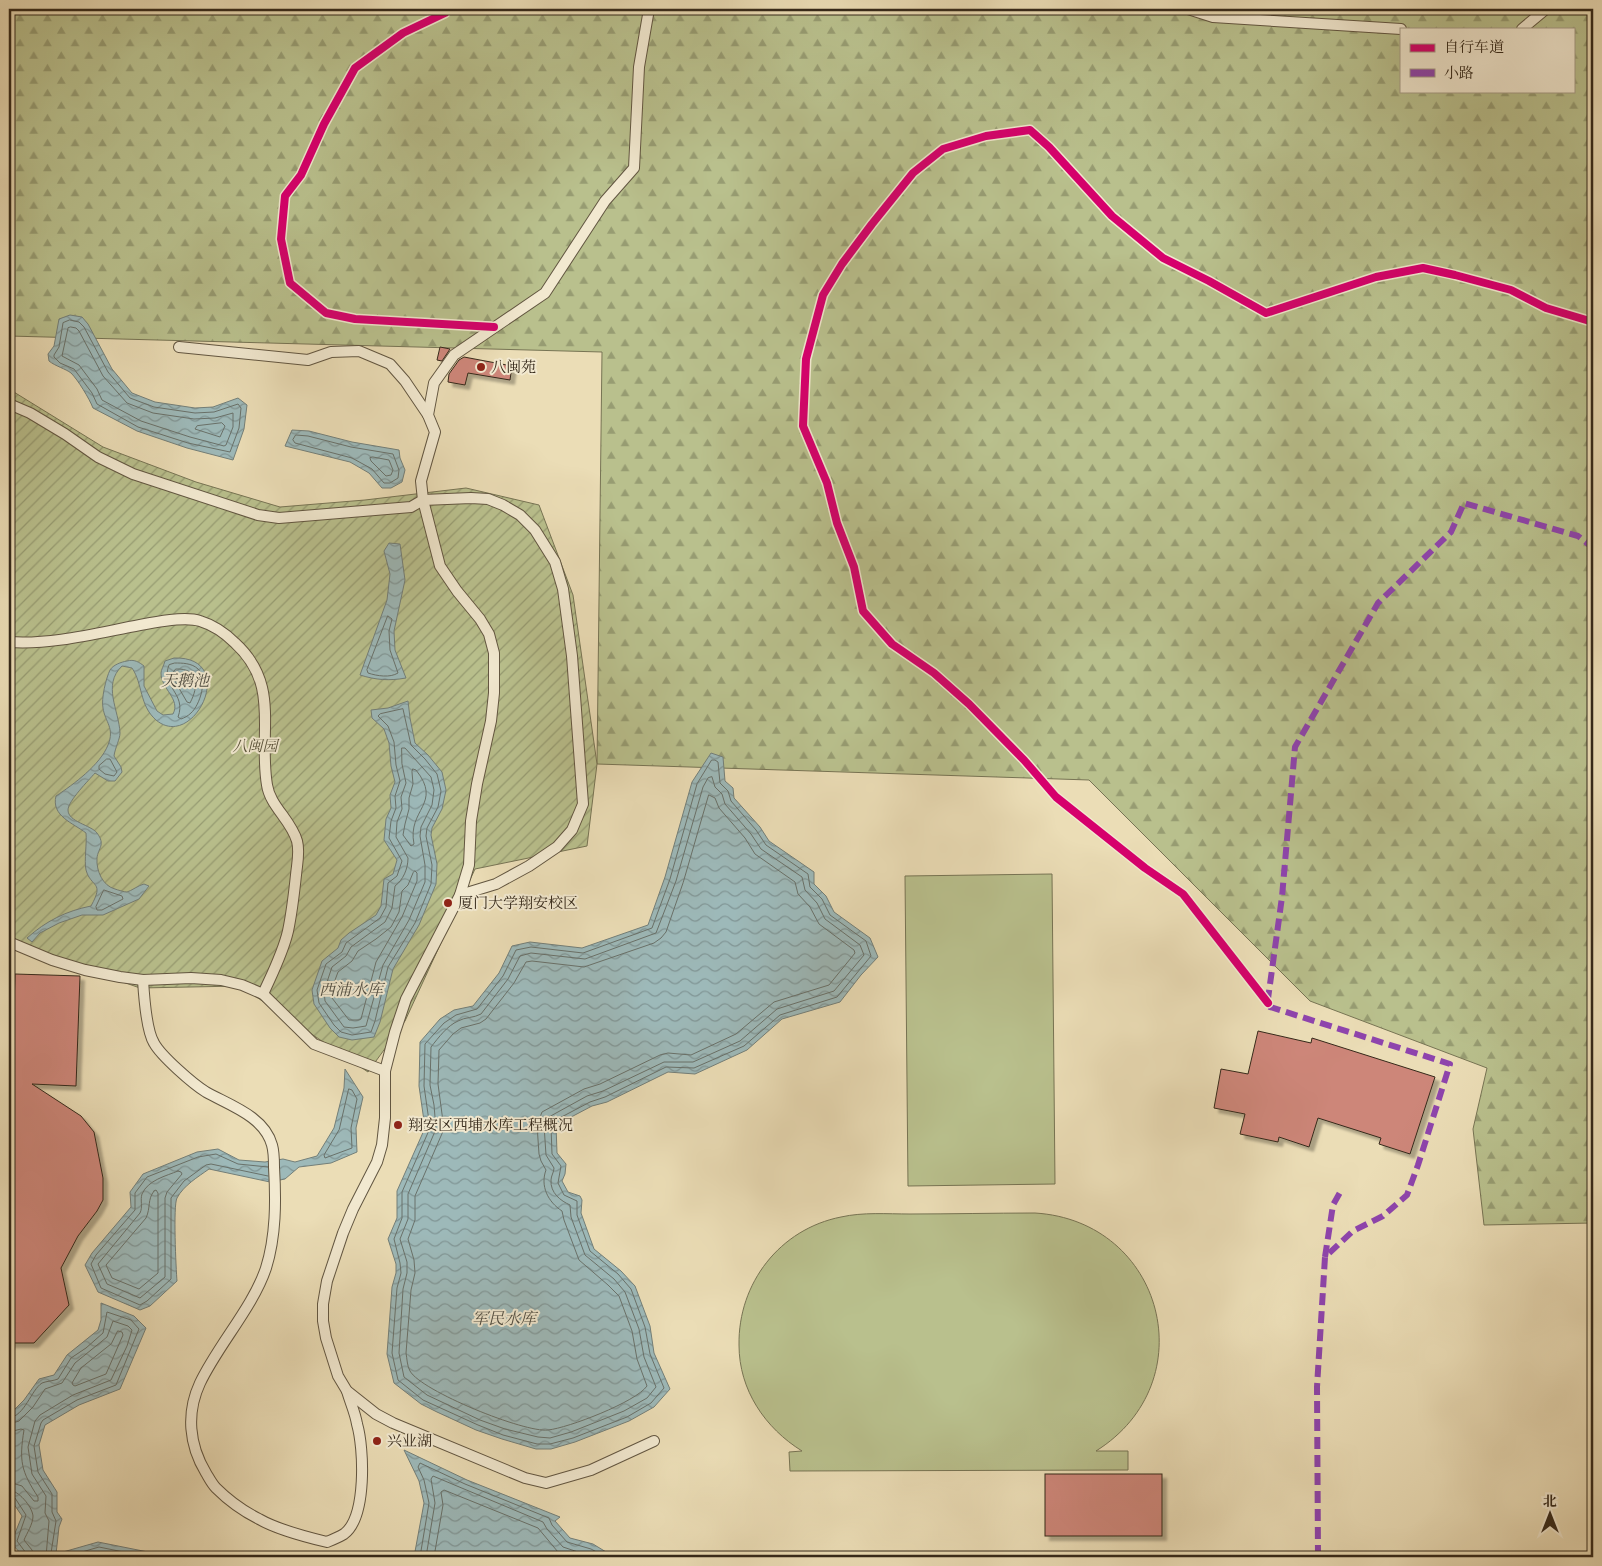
<svg xmlns="http://www.w3.org/2000/svg" width="1602" height="1566" font-family="Alegreya,'Noto Serif SC',serif">
  <defs>
    <pattern id="forest-firs" width="22" height="20" patternUnits="userSpaceOnUse" patternTransform="scale(1.25)"><rect width="22" height="20" fill="#b9c08d"/><path d="M5 1l3.5 6h-7zM16 11l3.5 6h-7z" fill="#979c72"/></pattern>
    <pattern id="garden-furrows" width="10" height="10" patternUnits="userSpaceOnUse" patternTransform="scale(1.25)"><rect width="10" height="10" fill="#b9c08d"/><path d="M-1 1l2-2M0 10L10 0M9 11l2-2" fill="none" stroke="#979c72"/></pattern>
    <pattern id="water-waves" width="16" height="10" patternUnits="userSpaceOnUse" patternTransform="scale(1.25)"><rect width="16" height="10" fill="#9db9b9"/><path d="M0 5q4-4 8 0t8 0" fill="none" stroke="#819696"/></pattern>
    <filter id="shadow"><feDropShadow dx="4.5" dy="4.5" stdDeviation="1" flood-color="#0004"/></filter>
  </defs>
  <rect width="100%" height="100%" fill="#ebddb6"/>
  <filter id="stains"><feTurbulence type="fractalNoise" baseFrequency=".004" numOctaves="4"/><feColorMatrix values="0 0 0 0 .2 0 0 0 0 .09 0 0 0 0 .02 0 0 0 .5 -.17"/></filter>
  <radialGradient id="worn" r=".72"><stop offset=".6" stop-color="#630" stop-opacity="0"/><stop offset="1" stop-color="#630" stop-opacity=".3"/></radialGradient>
  <g fill="#b9c08d" stroke="#777454">
    <path d="M1052 874 1055 1184 908 1186 905 876Z"/>
    <path d="M1035 1213C1164 1221 1206 1382 1096 1451H1128V1470L790 1471 789 1452 802 1451C765 1428 739 1390 739 1345 738 1283 780 1229 841 1217 863 1212 887 1214 910 1214 951 1214 993 1213 1035 1213Z"/>
  </g>
  <path fill="url(#forest-firs)" stroke="#777454" fill-rule="evenodd" d="M9 9H1593V1223L1484 1225 1473 1129 1487 1068 1310 1001 1089 780 597 764 602 352 9 336ZM1401 29H1573V91H1401Z"/>
  <path fill="url(#garden-furrows)" stroke="#777454" d="M9 389 103 447 196 482 280 507 365 500 466 488 539 505 573 595 597 764 587 846 475 869 405 1021 368 1072 240 986 140 988 9 942Z"/>
  <g fill="url(#water-waves)" stroke="#737f79">
    <path d="M70 315 82 317 88 324 112 369 132 393 155 402 195 408 213 407 238 398 247 405 244 429 233 460 187 448 137 431 93 408C89 398 78 380 71 373 66 369 55 366 49 361L48 354 54 346 59 319Z"/>
    <path d="M292 430 309 431 352 442 399 450 400 458 405 470 402 482 391 488H382L369 473 350 462 285 446Z"/>
    <path d="M389 543 400 544 405 580 394 631 395 650 406 678C389 681 376 680 360 675L387 600 390 574 384 551Z"/>
    <path d="M174 658C240 656 194 752 156 720 139 705 143 684 132 668L122 666C102 685 119 710 120 733 120 739 115 748 114 756L121 767 122 772 115 781H108L95 773C89 780 68 801 68 810 68 822 91 825 97 833 106 845 98 848 97 858 96 871 103 886 115 889 118 890 124 892 127 892 131 891 139 885 144 884L149 886 139 899 103 915H82L59 923 40 933 32 942 27 938C46 921 66 911 91 906 105 881 91 888 86 870 84 860 87 844 86 833 73 823 51 816 56 796 74 784 100 765 108 745 115 728 105 722 103 708 101 699 106 678 110 670 113 665 121 662 127 661 134 659 139 662 144 666V686L157 711 163 715 173 714C181 699 161 689 161 673 161 670 164 665 165 661Z"/>
    <path d="M408 701 410 718 415 743 428 755 442 772 446 790 442 809 432 828 431 835 437 864 436 884 419 925 393 969 380 1022 374 1037 352 1040 339 1037 330 1028 314 1004 312 990 322 961 338 948 341 940 349 933 376 915 381 906 384 879 393 874 397 860 384 840 386 819 391 808 390 795 395 782 391 766 389 743 384 729 372 718 371 710 388 708Z"/>
    <path d="M711 753 723 757 725 781 733 788 734 798 760 827 769 841 814 872V884L826 896 834 912 870 938 878 957 861 975 840 1002 782 1019 747 1050 695 1074 668 1072 607 1102 592 1106 556 1125 557 1153 566 1164 565 1174 562 1181 568 1192 580 1196 582 1200 581 1213 594 1249 621 1271 635 1286 650 1326 654 1353 670 1389 654 1407 629 1421 575 1442 551 1449H536L502 1439 476 1430 437 1412 421 1404 394 1383 387 1354 392 1287 396 1273V1264L388 1239 397 1218V1191L425 1128 419 1086 420 1042 440 1019 454 1010 473 1006 499 973 512 946 530 942 582 948 648 925 665 877 692 782Z"/>
    <path d="M345 1069 363 1097 356 1128 357 1152 331 1163 299 1167 285 1179 270 1182 209 1169C198 1177 184 1185 177 1198 173 1205 176 1269 177 1281L150 1306 140 1310 98 1292 85 1265 92 1253 131 1207 130 1192 143 1174 197 1152 218 1149 239 1160 265 1162 283 1159 295 1162 317 1156 334 1128 344 1088Z"/>
    <path d="M101 1303 134 1316 146 1328 120 1389 79 1405 45 1425 39 1445 43 1470 57 1492V1512L62 1519 59 1527 56 1554 98 1542 173 1557H24L11 1543 22 1516 9 1497V1415L24 1400 39 1379 54 1375 67 1355 98 1330 101 1320Z"/>
    <path d="M404 1450 467 1480 560 1517 555 1521 570 1538 593 1544 611 1555V1557H414L424 1503 419 1481Z"/>
  </g>
  <g fill="none" stroke-linecap="round" stroke-linejoin="round">
    <g stroke="#69716a" stroke-width="1">
      <path d="M70 320 79 322 84 327 108 372 130 398 154 407 195 413 214 412 238 404 241 408 239 428 230 452 188 443 138 427 97 404 92 393 74 369 60 363 54 357V355L59 347 63 323Z"/>
      <path d="M71 327 76 328 79 331 103 376 127 403 153 413 194 419 215 418 233 413V427L226 445 224 446 190 437 141 421 102 400 97 389 79 365 62 356 68 328Z"/>
      <path d="M222 423 225 426 220 437 195 429 197 426Z"/>
      <path d="M296 435 308 436 351 447 393 454 399 470 398 478 390 483H384L372 469 352 458 295 443 293 440Z"/>
      <path d="M373 457 389 460 393 470 391 475 386 476 371 461 370 458Z"/>
      <path d="M388 616 392 619 389 631 390 650 398 673C390 678 377 676 368 673L367 670Z"/>
      <path d="M175 663C182 663 192 663 198 669 208 679 200 705 191 713 188 716 184 718 181 719L178 717C187 693 160 687 169 665Z"/>
      <path d="M176 669C199 668 199 686 190 703L187 702 176 683 173 673Z"/>
      <path d="M403 709 411 745 425 759 437 774 441 791 438 807 427 828 426 836 432 865 431 884 415 923 388 967 375 1021 371 1032 352 1035 341 1032 334 1025 319 1003 317 990 326 964 342 952 346 943 380 918 386 907 388 883 397 876 402 861 389 838 391 821 396 808 395 796 400 781 396 765 394 742 388 726 378 716 380 714Z"/>
      <path d="M402 748H405L431 777 434 790 432 805 421 827 420 836 425 865V882L409 920 383 965 366 1026 353 1028 344 1027 325 1001 324 991 332 967 346 956 351 947 385 922 392 908 395 886C403 880 408 869 408 858L396 837 397 822 402 809 401 797 406 783 402 764Z"/>
      <path d="M107 759H110L117 772 114 776 105 774 99 769V766Z"/>
      <path d="M712 760H715L718 762 720 783 728 791 731 801 756 830 766 845 808 874 810 887 822 899 830 915 866 941 871 956 837 997 780 1015 744 1046 694 1068 666 1067 605 1097 590 1102 552 1122 551 1126 552 1154 561 1166 558 1183 564 1195 577 1201V1215L590 1251 618 1274 631 1289 645 1327 650 1354 664 1388 651 1403 627 1417 573 1438 550 1444H537L503 1435 478 1425 423 1400 398 1380 392 1353 397 1288 401 1273 400 1263 394 1239 402 1218V1192L430 1128 424 1086 425 1044 444 1023 456 1015 477 1009 503 976 516 950 531 947 583 953 652 928 670 879 697 784Z"/>
      <path d="M413 769 416 770C443 804 407 809 414 844L411 846 403 835 405 824 409 809V798L413 784 412 772Z"/>
      <path d="M712 777 715 787 722 794 725 804 751 834 761 849 802 877 805 890 817 903 825 919 860 945 864 955 834 991 777 1009 740 1041 693 1062H664L603 1091 587 1096 547 1118 544 1125 546 1155 554 1168C554 1172 551 1176 551 1180 550 1193 561 1201 570 1205L571 1217 585 1255 614 1279 625 1292 639 1329 644 1357 656 1387 647 1398 624 1411 571 1432 550 1438 538 1437 505 1429 480 1420 427 1395 404 1377 399 1353 403 1289 407 1273V1262L400 1239 408 1219V1194L436 1129 434 1105 430 1085 431 1047C439 1037 447 1026 458 1021 465 1017 474 1018 481 1014L508 979 520 956 531 953 585 959 656 933 676 881 703 787 708 778Z"/>
      <path d="M709 795 715 798 719 808 745 838 755 854 795 882 798 894 810 907 819 924 854 950 855 953 829 985 774 1002 736 1034 691 1055 668 1053 660 1055 600 1084 584 1089 542 1112 537 1125 539 1154 541 1161 546 1170C540 1186 548 1202 562 1211L564 1220 579 1260 608 1285 619 1296 632 1331 637 1359 647 1386C636 1402 568 1428 548 1430 525 1433 421 1391 410 1371 407 1366 407 1358 406 1353L411 1290 415 1273 414 1260 408 1239 415 1220V1196L444 1129 438 1084 439 1050 453 1034 461 1028 480 1023 486 1019 514 983 526 962 532 961 584 967 654 943 661 938 666 932 683 883Z"/>
      <path d="M415 871 417 873V881L402 917 376 962 361 1019 359 1020H349L332 998 331 991 338 972 352 961 358 951 376 939 391 927 399 912 402 891 408 885 413 873Z"/>
      <path d="M104 890 122 896 123 899 102 910H97L96 907Z"/>
      <path d="M349 1089 352 1090 357 1099 351 1128 352 1148 325 1158 324 1155 339 1130Z"/>
      <path d="M268 1167 238 1164 216 1154 198 1157 147 1177 135 1193V1210L96 1255 91 1264 101 1288 140 1305 147 1301 171 1279V1198L184 1181 206 1165 211 1164 268 1176"/>
      <path d="M178 1171 181 1172 182 1174 167 1192 165 1198V1277L140 1298 107 1284 98 1264 140 1213C143 1207 140 1200 142 1194 148 1180 166 1176 178 1171Z"/>
      <path d="M154 1191 156 1190 158 1193V1273L139 1289 112 1278 106 1265 146 1218C151 1207 147 1200 154 1191Z"/>
      <path d="M118 1331 122 1332 123 1335 106 1374 75 1386 73 1385 72 1383 81 1368 111 1344Z"/>
      <path d="M9 1418C25 1416 31 1390 42 1383 47 1381 53 1381 58 1379L71 1358 86 1348 103 1333 107 1312 131 1320 139 1329 116 1385 77 1400 43 1420 41 1423 34 1446 38 1472 52 1494V1512L56 1521 51 1553 53 1557"/>
      <path d="M9 1424 19 1421 33 1407 45 1389 62 1383 75 1363 107 1337 113 1321 128 1326 132 1330 127 1346 111 1380 73 1395 40 1415 35 1421 28 1447 32 1474 46 1496 45 1513 49 1521 46 1557"/>
      <path d="M9 1432 21 1429 24 1430C19 1461 21 1471 38 1497V1501H34L22 1486 9 1482"/>
      <path d="M9 1490C18 1490 32 1506 33 1516 33 1524 27 1533 24 1540L32 1550 34 1557"/>
      <path d="M9 1496 15 1498 26 1515 17 1541 26 1553 27 1557"/>
      <path d="M65 1557 99 1547 148 1557"/>
      <path d="M420 1557 429 1503 424 1480 418 1467 420 1463 465 1484 549 1518 552 1525 567 1542 591 1549 606 1557"/>
      <path d="M426 1557 435 1503 431 1479 433 1476 543 1522 547 1529 563 1547 593 1557"/>
      <path d="M434 1557 443 1505 441 1492 444 1490 538 1528 558 1552 570 1557"/>
    </g>
  </g>
  <g fill="#cd8679" stroke="#35291a" filter="url(#shadow)">
    <path d="M440 347 450 349 442 361 437 360Z"/>
    <path d="M464 357 512 366 510 380 468 373 465 385 448 382 449 374 459 360Z"/>
    <path d="M15 974 80 976 76 1086 32 1084 81 1116 94 1132 103 1178V1200L97 1211 78 1236 61 1268 69 1305 34 1343H9L12 1266H9V1179Z"/>
    <path d="M1258 1031 1311 1043 1312 1038 1435 1077 1410 1154 1379 1144 1381 1138 1318 1118 1309 1147 1279 1137 1278 1142 1240 1134 1245 1114 1214 1108 1221 1069 1248 1074Z"/>
    <rect x="1045" y="1474" width="117" height="62"/>
  </g>
  <g fill="none" stroke-linecap="round" stroke-linejoin="round">
    <defs>
      <g id="service">
        <path d="M649 9 639 67 634 168 605 201 545 293 454 355 434 383 428 415 435 432 421 481 423 500 440 566 457 591 480 619 489 634 494 653V693L491 721 477 784 471 821 469 865 460 895 406 999 395 1032 385 1071V1118L382 1145 377 1162 353 1209 343 1233 327 1281 323 1304V1321L326 1338 338 1376 347 1391 376 1414 393 1423 525 1478 546 1483 591 1470 654 1441"/>
        <path d="M1188 9 1213 17 1401 29"/>
        <path d="M1522 29 1546 9"/>
        <path d="M179 347 308 360 331 352 359 351 390 364 405 381 428 415"/>
        <path d="M9 404 30 413 65 434 98 457 133 474 258 515 279 518 411 507 423 500 471 498 488 499 503 505 520 515 535 530 555 562 563 589 572 656 583 804 572 830 557 847 529 866 496 884 460 895"/>
        <path d="M9 642C52 645 97 633 140 625 155 622 185 616 200 621 213 625 225 633 235 643 281 685 258 731 267 785 270 806 291 820 297 841 300 852 297 864 296 875 294 894 292 912 288 931 283 953 272 974 263 994"/>
        <path d="M9 942 52 960 85 970 120 977 143 980 191 978 221 980 242 985 263 994 314 1044 385 1071"/>
        <path d="M143 980C144 996 146 1030 154 1043 161 1056 193 1084 206 1092 229 1105 264 1116 272 1145 274 1152 274 1160 274 1167 276 1201 276 1236 266 1268 253 1307 218 1345 200 1383 186 1413 189 1445 206 1473 209 1478 212 1484 216 1488 229 1501 243 1511 259 1519 278 1530 306 1537 327 1542 332 1540 339 1537 344 1534 367 1517 364 1448 357 1424 355 1412 350 1402 347 1391"/>
      </g>
    </defs>
    <use href="#service" stroke="#625641" stroke-width="12"/>
    <use href="#service" stroke="#f2e9d0" stroke-width="10"/>
    <g stroke="#8e44ad" stroke-width="6" stroke-dasharray="12 6" stroke-linecap="butt">
      <path d="M1325 1257 1333 1205 1342 1189"/>
      <path d="M1318 1557 1317 1387 1325 1257 1353 1231 1383 1216 1407 1195 1418 1165 1450 1064 1267 1006 1282 897 1295 747 1378 603 1451 532 1464 503 1578 536 1593 548"/>
    </g>
    <defs>
      <g id="cycleway">
        <path d="M448 9 445 13 403 33 355 68 324 124 301 175 285 196 281 239 290 283 326 313 355 319 494 327"/>
        <path d="M1268 1003 1183 894 1145 868 1056 797 1024 760 969 704 934 673 892 644 863 611 854 567 837 523 827 483 803 426 806 359 823 295 842 264 872 224 913 173 943 149 986 136 1030 130 1049 147 1112 216 1163 258 1209 281 1266 313 1376 277 1423 268 1455 275 1511 290 1546 308 1593 322"/>
      </g>
    </defs>
    <use href="#cycleway" stroke="#f2e9d0" stroke-width="11"/>
    <use href="#cycleway" stroke="#d6006c" stroke-width="8"/>
  </g>
  <g fill="#8f2418" stroke="#f2e9d0" stroke-width="2">
    <circle cx="481" cy="367" r="5"/>
    <circle cx="448" cy="903" r="5"/>
    <circle cx="398" cy="1125" r="5"/>
    <circle cx="377" cy="1441" r="5"/>
  </g>
  <g text-anchor="middle" stroke-width="4" stroke-linejoin="round" paint-order="stroke">
    <g font-size="15" fill="#35291a" stroke="#f2e9d0" text-anchor="start">
      <text x="491" y="372">八闽苑</text>
      <text x="458" y="908">厦门大学翔安校区</text>
      <text x="408" y="1130">翔安区西埔水库工程概况</text>
      <text x="387" y="1446">兴业湖</text>
    </g>
    <g font-size="15" font-style="italic" fill="#564f37" stroke="#f2e9d0">
      <text x="255" y="751">八闽园</text>
    </g>
    <g font-size="16" font-style="italic" fill="#4f4d42" stroke="#f2e9d0">
      <text x="185" y="686">天鹅池</text>
      <text x="351" y="995">西浦水库</text>
      <text x="504" y="1324">军民水库</text>
    </g>
  </g>
  <rect width="1602" height="1566" fill="none" stroke="#ebddb6" stroke-width="30"/>
  <rect x="10" y="10" width="1582" height="1546" fill="none" stroke="#35291a" stroke-width="2.5"/>
  <rect x="15" y="15" width="1572" height="1536" fill="none" stroke="#35291a"/>
  <rect x="1400" y="28" width="175" height="65" fill="#f2e9d0" stroke="#a69c87"/>
  <rect x="1410" y="44" width="25" height="8" fill="#d6006c" stroke="#a69c87"/>
  <text x="1444" y="52" font-size="15" fill="#35291a">自行车道</text>
  <rect x="1410" y="69" width="25" height="8" fill="#8e44ad" stroke="#a69c87"/>
  <text x="1444" y="78" font-size="15" fill="#35291a">小路</text>
  <g transform="translate(1550 1514)" stroke="#f2e9d0" stroke-width="4" paint-order="stroke">
  <path d="M0-4L9 19L0 12L-9 19Z" fill="#35291a"/>
  <text y="-8" font-size="14" font-weight="bold" text-anchor="middle" fill="#35291a">北</text>
  </g>
  <rect width="100%" height="100%" filter="url(#stains)"/>
  <rect width="100%" height="100%" fill="url(#worn)"/>
</svg>
